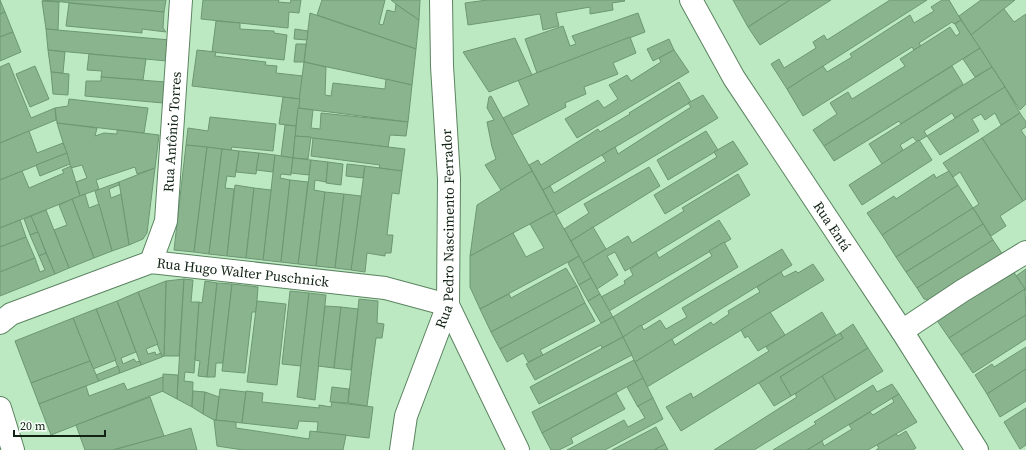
<svg xmlns="http://www.w3.org/2000/svg" width="1026" height="450" font-family="'Source Serif 4',serif">
  <rect width="100%" height="100%" fill="#bce9c1"/>
  <g fill="#89b48e" stroke="#6d9773">
    <path d="M0 0 5 12 0 14Z"/>
    <path d="M42 0H166L164 12Z"/>
    <path d="M203 0H279L278 2 290 3 291 0H301L299 13 289 12 288 28 201 19Z"/>
    <path d="M322 0H385L379 24 383 25 387 10 395 12 396 4 419 20 416 49 317 15Z"/>
    <path d="M391 0H420L419 20 396 4Z"/>
    <path d="M487 0H624L625 1 612 3 613 10 590 14V7L556 13 559 26 543 30 540 14 468 25 465 3Z"/>
    <path d="M733 0H790L748 27Z"/>
    <path d="M790 0H831L760 45 748 27Z"/>
    <path d="M890 0H927L787 89 771 64 779 59 784 68 816 48 813 42 824 35 827 40Z"/>
    <path d="M942 0H949L961 20 954 24 952 22 919 43 921 46 914 50 912 47 803 116 787 89 823 66 827 72 852 57 850 54 910 15 914 23 934 11 931 7Z"/>
    <path d="M981 0H1015L971 35 959 16Z"/>
    <path d="M42 1 59 2 58 30 46 29Z"/>
    <path d="M69 3 164 12 163 28 166 32 142 29V33L66 26Z"/>
    <path d="M1004 9 1014 22 1026 14V104L1020 110 971 35Z"/>
    <path d="M5 12 13 32 0 37V14Z"/>
    <path d="M310 13 416 49 412 85 304 62Z"/>
    <path d="M638 13 645 32 537 73 525 39 563 26 570 46 576 44 572 36Z"/>
    <path d="M961 20 980 48 824 146 813 130 837 114 830 103 848 92 852 99 905 66 900 59 950 27 956 36 960 33 955 24Z"/>
    <path d="M216 21 240 23V29L274 31V33L287 35 284 60 212 52Z"/>
    <path d="M46 29 170 40 167 61 48 50Z"/>
    <path d="M295 29 308 31 307 40 294 39Z"/>
    <path d="M13 32 21 52 0 61V37Z"/>
    <path d="M630 37 636 53 613 63 618 74 584 87 586 94 565 103 566 107 512 135 503 118 529 105 518 80Z"/>
    <path d="M515 38 532 75 489 92 463 52Z"/>
    <path d="M669 39 674 50 653 61 647 49Z"/>
    <path d="M296 44H306L304 62H294Z"/>
    <path d="M980 48 992 67 975 77 963 59Z"/>
    <path d="M48 50 65 52 63 73 51 72Z"/>
    <path d="M197 50 216 52 215 56 266 62 265 65 277 66 276 73 303 76 300 99 192 86Z"/>
    <path d="M674 50 689 72 577 138 565 119 598 100 604 108 618 99 609 85 627 75 631 81 661 62 659 58Z"/>
    <path d="M89 54 146 59 143 80 101 77 102 71 87 70Z"/>
    <path d="M304 62 326 67 325 95 331 96 333 83 385 89 386 79 412 85 408 122 298 108Z"/>
    <path d="M9 63 31 118 55 108 56 120 0 143V67Z"/>
    <path d="M35 66 49 99 30 107 16 74Z"/>
    <path d="M952 66 963 84 901 124 899 121 834 161 824 146Z"/>
    <path d="M992 67 1005 87 955 118 952 113 924 131 927 136 917 142 913 137 900 145 903 150 882 164 869 144Z"/>
    <path d="M51 72 69 74 68 95 53 94Z"/>
    <path d="M101 77 166 82 163 103 85 96 86 81H101Z"/>
    <path d="M679 82 691 102 543 190 529 165 538 160 541 165 598 129 600 132 630 114 629 113Z"/>
    <path d="M1005 87 1020 113 1001 125 995 113 985 120 981 114 972 119 979 131 940 155 927 136Z"/>
    <path d="M703 95 718 118 556 215 543 190 550 186 554 193 606 161 602 155 615 147 618 154 691 107 688 103Z"/>
    <path d="M491 96 532 171 501 190 485 165 496 159 492 147 487 122 494 120 487 108 489 97Z"/>
    <path d="M283 97 300 99 296 126 279 124Z"/>
    <path d="M69 99 148 108 144 133 57 123 55 108 68 106Z"/>
    <path d="M298 108 313 110 311 128 320 129 321 113 408 122 406 136 390 135 388 147 295 136Z"/>
    <path d="M1020 113 1026 122V127L1021 130 1026 138V199L1023 201 982 138Z"/>
    <path d="M210 117 276 124 273 151 232 147 231 150 186 145 188 128 208 131Z"/>
    <path d="M57 123 97 128 95 136 104 133 117 134V130L159 135 155 168 137 174 135 167 96 180 99 189 80 196 76 182 87 178 82 165 71 168Z"/>
    <path d="M285 125 296 126 293 158 281 156Z"/>
    <path d="M29 131 37 153 63 143 67 153 0 180V143Z"/>
    <path d="M706 131 718 150 668 180 657 160Z"/>
    <path d="M295 136 311 137 308 159 293 158Z"/>
    <path d="M313 138 405 149 402 171 379 168 380 165 311 156Z"/>
    <path d="M982 138 1023 201 1000 216 1006 226 991 236 973 208 979 204 960 172 953 177 943 163Z"/>
    <path d="M919 140 932 160 862 205 849 185Z"/>
    <path d="M733 141 748 164 665 214 654 195 717 157 714 152Z"/>
    <path d="M186 145 207 147 194 252 174 250Z"/>
    <path d="M207 147 222 149 209 254 194 252Z"/>
    <path d="M222 149 239 151 235 177 227 176 225 188 234 189 227 256 209 254Z"/>
    <path d="M239 151 259 153 256 174 236 172Z"/>
    <path d="M67 153 70 164 40 176 36 165Z"/>
    <path d="M259 153 275 155 273 172 256 170Z"/>
    <path d="M275 155 293 158 291 175 281 174 280 178 290 180 281 262 263 260Z"/>
    <path d="M293 158 311 160 309 175 291 173Z"/>
    <path d="M311 160 328 162 326 182 315 180 314 190 325 192 316 266 298 264Z"/>
    <path d="M328 162 343 164 341 185 326 183Z"/>
    <path d="M347 164 365 166 363 178 346 176Z"/>
    <path d="M71 166 80 196 0 228V180L22 171 29 188 64 173 62 170Z"/>
    <path d="M365 166 402 171 399 194 392 193 387 235H393L391 253H385V256L367 253 365 272 351 270Z"/>
    <path d="M649 167 660 186 571 241 564 229 589 213 584 204Z"/>
    <path d="M155 168 147 233 143 239 129 245 119 182Z"/>
    <path d="M532 171 554 211 470 256 477 205Z"/>
    <path d="M949 171 958 185 882 235 867 213 894 196 896 199 934 174 936 178Z"/>
    <path d="M738 174 750 195 625 271 615 252 607 256 618 275 597 289 583 263 628 236 632 243 684 211 682 208Z"/>
    <path d="M290 180 308 182 298 264 281 262Z"/>
    <path d="M119 182V185L109 189 111 198 121 194 129 245 112 251 95 191Z"/>
    <path d="M235 185 254 188 246 258 227 256Z"/>
    <path d="M958 185 973 208 896 257 882 235Z"/>
    <path d="M254 188 271 190 263 260 246 258Z"/>
    <path d="M325 192 344 194 335 268 316 266Z"/>
    <path d="M85 194 89 208 99 204 112 251 94 258 72 199Z"/>
    <path d="M344 194 361 196 351 270 335 268Z"/>
    <path d="M72 199 94 258 69 268 54 230 67 225 59 205Z"/>
    <path d="M973 208 983 224 906 272 896 257Z"/>
    <path d="M46 210 69 268 55 274 31 216Z"/>
    <path d="M554 211 579 256 480 309 470 287V256L513 233 526 257 544 248 530 224Z"/>
    <path d="M31 216 38 232 30 235 24 219Z"/>
    <path d="M20 220 26 237 0 247V228Z"/>
    <path d="M719 220 731 239 609 311 601 297 625 284 624 281 633 275 630 269 656 252 659 258Z"/>
    <path d="M983 224 993 240 917 288 906 272Z"/>
    <path d="M593 227 606 249 583 263 571 241Z"/>
    <path d="M38 232 46 253 39 256 30 235Z"/>
    <path d="M26 237 35 258 0 272V247Z"/>
    <path d="M993 240 1003 255 932 300 924 299 917 288Z"/>
    <path d="M724 242 738 267 623 337 613 317 712 256 709 251Z"/>
    <path d="M782 249 792 265 635 362 623 337 641 325 644 330 660 320 666 329 687 317 682 308Z"/>
    <path d="M46 253 55 274 0 296V272L35 258 40 272 45 270 39 256Z"/>
    <path d="M579 256 591 278 579 285 568 263Z"/>
    <path d="M813 264 824 280 647 387 635 362 672 339 675 345 711 322 713 325 729 314 728 311 760 292 757 287 781 272 784 277 796 271 798 273Z"/>
    <path d="M566 268 577 286 491 332 480 309 509 294 511 298Z"/>
    <path d="M1026 269V291L1016 276Z"/>
    <path d="M1013 271 1025 289 949 338 936 319Z"/>
    <path d="M591 278 600 294 588 301 579 285Z"/>
    <path d="M184 279 179 356H164L166 281Z"/>
    <path d="M184 279 193 280 191 302H199L194 373 185 372 184 381 193 382 192 407 177 399Z"/>
    <path d="M166 281 164 356 162 357 138 292Z"/>
    <path d="M205 281 217 283 207 377 198 376 200 361 195 360 199 302 202 303Z"/>
    <path d="M217 283 232 284 223 363H216L215 377H207Z"/>
    <path d="M232 284 258 287 256 312H252L245 373 222 371Z"/>
    <path d="M577 286 585 303 500 349 491 332Z"/>
    <path d="M1025 289 1026 315 961 355 949 338Z"/>
    <path d="M290 291 309 293 301 366 282 364Z"/>
    <path d="M138 292 158 344 146 349 148 354 155 352 156 355 161 353 162 357 141 365 117 301Z"/>
    <path d="M309 293 326 295 315 400 297 397Z"/>
    <path d="M600 294 613 317 601 323 588 301Z"/>
    <path d="M359 299 378 301 377 323 384 324 382 338H376L367 406 348 403Z"/>
    <path d="M117 301 136 352 121 358 123 364 134 359 136 362 140 361 141 365 120 373 96 309Z"/>
    <path d="M257 301 286 304 277 385 247 382Z"/>
    <path d="M585 303 595 321 540 350 543 355 528 362 523 353 507 362 500 349Z"/>
    <path d="M325 306 341 307 334 368 318 366Z"/>
    <path d="M341 307 358 309 351 370 334 368Z"/>
    <path d="M96 309 116 360 93 369 73 318Z"/>
    <path d="M770 312 785 335 758 351 748 336 745 338 741 330Z"/>
    <path d="M822 312 836 335 681 431 666 407 691 393 693 398 769 351 766 347Z"/>
    <path d="M1026 315V339L973 373 961 355Z"/>
    <path d="M613 317 623 337 602 348 601 345 535 380 526 364Z"/>
    <path d="M73 318 90 361 31 383 15 341Z"/>
    <path d="M853 324 868 348 791 396 780 377 843 338 840 333Z"/>
    <path d="M840 333 843 338 780 377 791 396 774 406 759 383Z"/>
    <path d="M623 337 632 355 539 404 530 387Z"/>
    <path d="M1026 347V369L987 394 975 375 992 364 994 367Z"/>
    <path d="M868 348 883 371 836 400 822 376Z"/>
    <path d="M634 360 643 378 542 433 532 412Z"/>
    <path d="M90 361 99 381 39 404 31 383Z"/>
    <path d="M118 366 120 373 99 381 96 375Z"/>
    <path d="M1026 369V401L1000 417 987 394Z"/>
    <path d="M163 374 178 375 177 399 162 391Z"/>
    <path d="M822 376 836 400 754 450H714L797 397 795 394Z"/>
    <path d="M163 377V391L51 435 39 404 86 386 89 396 124 383 127 390Z"/>
    <path d="M643 378 653 398 638 407 627 387Z"/>
    <path d="M892 384 899 394 807 450H773L816 424 814 422 873 385 877 392Z"/>
    <path d="M332 387 349 389 348 403 330 402Z"/>
    <path d="M220 389 246 392 242 423 216 420Z"/>
    <path d="M193 391 205 392 203 414 192 407Z"/>
    <path d="M246 391 263 393 262 402 319 408V405L331 407 332 402 373 407 369 438 317 432 318 422 299 421 297 429 242 423Z"/>
    <path d="M205 392 219 397 216 420H214L203 414Z"/>
    <path d="M616 393 625 409 571 438 573 443 559 450H551L542 433Z"/>
    <path d="M899 394 917 422 868 450H807L822 441 824 446 852 429 849 425 870 412 873 415 894 402 892 398Z"/>
    <path d="M150 397 164 436 113 450H85L76 425Z"/>
    <path d="M653 398 663 419 605 450H567L624 420 628 427 645 418 638 406Z"/>
    <path d="M1026 408V445L1020 449 1004 422Z"/>
    <path d="M214 420 236 422V428L309 439 310 431 346 435 343 450H243L217 446Z"/>
    <path d="M656 427 665 444 654 450H612Z"/>
    <path d="M191 428 197 450H113L164 436Z"/>
    <path d="M906 431 916 448 913 450H876L879 448 877 445 896 434 898 436Z"/>
    <path d="M665 444 668 450H654Z"/>
  </g>
  <g fill="none" stroke-linecap="round" stroke-linejoin="round">
    <defs>
      <g id="street">
        <path id="s1" d="M691 0 734 78 902 331 977 450"/>
        <path id="s2" d="M151 262 166 221 181 0"/>
        <path id="s3" d="M0 323 11 314 151 262 385 288 448 305 518 450"/>
        <path d="M902 331 962 291 1026 252"/>
        <path d="M0 408 13 450"/>
        <path id="s4" d="M401 450 406 416 448 305 449 179 442 66 441 0"/>
      </g>
    </defs>
    <use href="#street" stroke="#5b8461" stroke-width="24"/>
    <use href="#street" stroke="#fff" stroke-width="22"/>
  </g>
  <g text-anchor="middle" stroke-width="3" stroke-linejoin="round" paint-order="stroke">
    <g font-size="14" fill="#122315" stroke="#f6fff7">
      <text dy="5" stroke="none"><textPath href="#s2" startOffset="133">Rua Antônio Torres</textPath></text>
      <text dy="5" stroke="none"><textPath href="#s1" startOffset="267">Rua Entá</textPath></text>
      <text dy="5" stroke="none"><textPath href="#s4" startOffset="229">Rua Pedro Nascimento Ferrador</textPath></text>
      <text dy="5" stroke="none"><textPath href="#s3" startOffset="256">Rua Hugo Walter Puschnick</textPath></text>
    </g>
  </g>
  <path d="M14 430v6h91v-6" fill="none" stroke="#122315" stroke-width="2"/>
  <text x="20" y="430" font-size="12" fill="#122315" stroke="#f6fff7" stroke-width="3" paint-order="stroke">20 m</text>
</svg>
